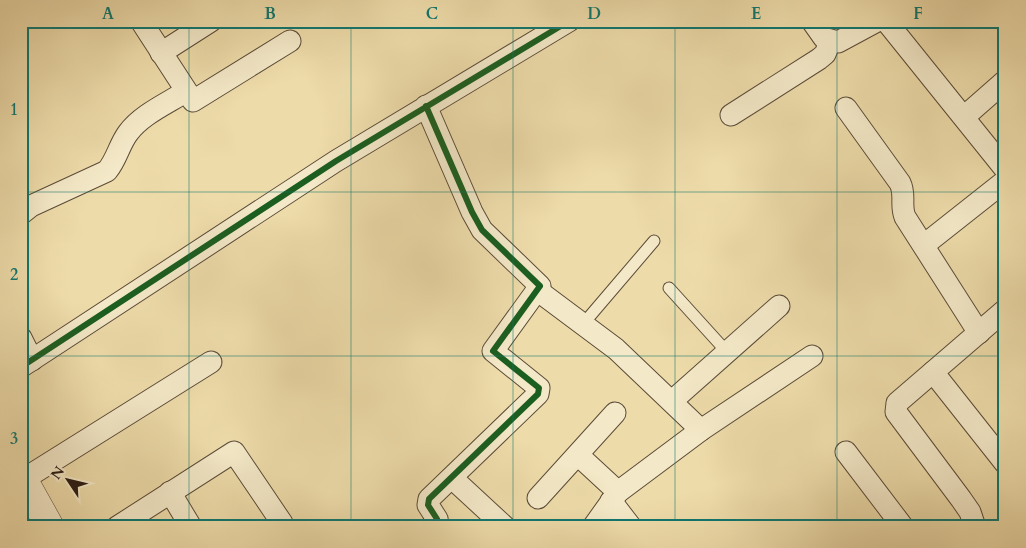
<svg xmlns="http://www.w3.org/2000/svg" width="1026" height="548" font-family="Cardo,serif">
  <rect width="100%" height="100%" fill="#eddba9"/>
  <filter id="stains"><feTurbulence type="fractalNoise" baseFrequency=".004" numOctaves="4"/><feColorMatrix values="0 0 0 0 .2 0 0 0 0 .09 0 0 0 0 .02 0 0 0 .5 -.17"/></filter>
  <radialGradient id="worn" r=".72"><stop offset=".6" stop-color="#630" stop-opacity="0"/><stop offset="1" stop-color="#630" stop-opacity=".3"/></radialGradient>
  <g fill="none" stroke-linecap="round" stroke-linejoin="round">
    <defs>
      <g id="service">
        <path d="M669 288 727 352"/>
        <path d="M584 323 654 241"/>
      </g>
      <g id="minor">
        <path d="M141 21 193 101 290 41"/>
        <path d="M812 21 824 38 838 42 877 21"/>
        <path d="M886 21 1005 169"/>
        <path d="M161 53 211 21"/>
        <path d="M426 106 472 212 482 230 540 286 493 351 539 388 538 394 429 499 428 505 437 519 431 527"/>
        <path d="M846 108 900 183C906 195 900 205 905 217L979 333"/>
        <path d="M731 115 819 59 825 54 830 42"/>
        <path d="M964 117 1005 81"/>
        <path d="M21 214 31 206 107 171C117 159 119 145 128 133 141 115 166 104 185 92"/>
        <path d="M924 245 1005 181"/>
        <path d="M537 290 616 349 701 430"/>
        <path d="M21 338 32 360"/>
        <path d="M21 367 336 161 569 21"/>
        <path d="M933 372 1005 463"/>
        <path d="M672 401 779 306"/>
        <path d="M846 452 903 527"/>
        <path d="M578 455 618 492"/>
        <path d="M452 478 505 527"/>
        <path d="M24 479 211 362"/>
        <path d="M170 492 191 527"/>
        <path d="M538 498 615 413"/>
        <path d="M611 501 631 527"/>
        <path d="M117 527 234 452 282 523"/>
        <path d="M593 527 618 492 701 430 812 356"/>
        <path d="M975 527 970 512 961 499 896 412 897 403 1005 310"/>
      </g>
      <path id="tertiary" d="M21 475 50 527"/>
    </defs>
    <use href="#service" stroke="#5b4b39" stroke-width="13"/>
    <use href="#minor" stroke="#5b4b39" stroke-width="23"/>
    <use href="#tertiary" stroke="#5b4b39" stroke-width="29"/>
    <use href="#service" stroke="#f3e8c7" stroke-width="11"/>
    <use href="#minor" stroke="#f3e8c7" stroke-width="21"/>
    <use href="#tertiary" stroke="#f3e8c7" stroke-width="28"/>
    <defs>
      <g id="cycleway">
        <path d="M426 106 472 212 482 230 540 286 493 351 539 388 538 394 429 499 428 505 437 519 431 527"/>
        <path d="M21 367 336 161 569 21"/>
      </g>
    </defs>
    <use href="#cycleway" stroke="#f3e8c7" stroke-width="9"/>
    <use href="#cycleway" stroke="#1b5e20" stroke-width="6"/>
  </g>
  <path fill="none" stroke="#0f766e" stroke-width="1" stroke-opacity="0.55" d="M189 21V527M351 21V527M513 21V527M675 21V527M837 21V527M21 192H1005M21 356H1005"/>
  <rect width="1026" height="548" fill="none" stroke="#eddba9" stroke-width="55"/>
  <g transform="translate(68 480) rotate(305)" stroke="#f3e8c7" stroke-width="4" paint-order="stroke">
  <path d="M0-4L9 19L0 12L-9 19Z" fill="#2a1b14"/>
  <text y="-8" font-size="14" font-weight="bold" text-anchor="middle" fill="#2a1b14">N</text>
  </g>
  <rect x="28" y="28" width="970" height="492" fill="none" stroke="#0f766e" stroke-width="2"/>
  <g font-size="16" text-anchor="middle" font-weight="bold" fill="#0f766e">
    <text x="108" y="19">A</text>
    <text x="270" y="19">B</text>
    <text x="432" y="19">C</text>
    <text x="594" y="19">D</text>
    <text x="756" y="19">E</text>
    <text x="918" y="19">F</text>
    <text x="14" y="115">1</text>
    <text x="14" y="280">2</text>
    <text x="14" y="444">3</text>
  </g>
  <rect width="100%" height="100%" filter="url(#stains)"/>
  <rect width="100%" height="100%" fill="url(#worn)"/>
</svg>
